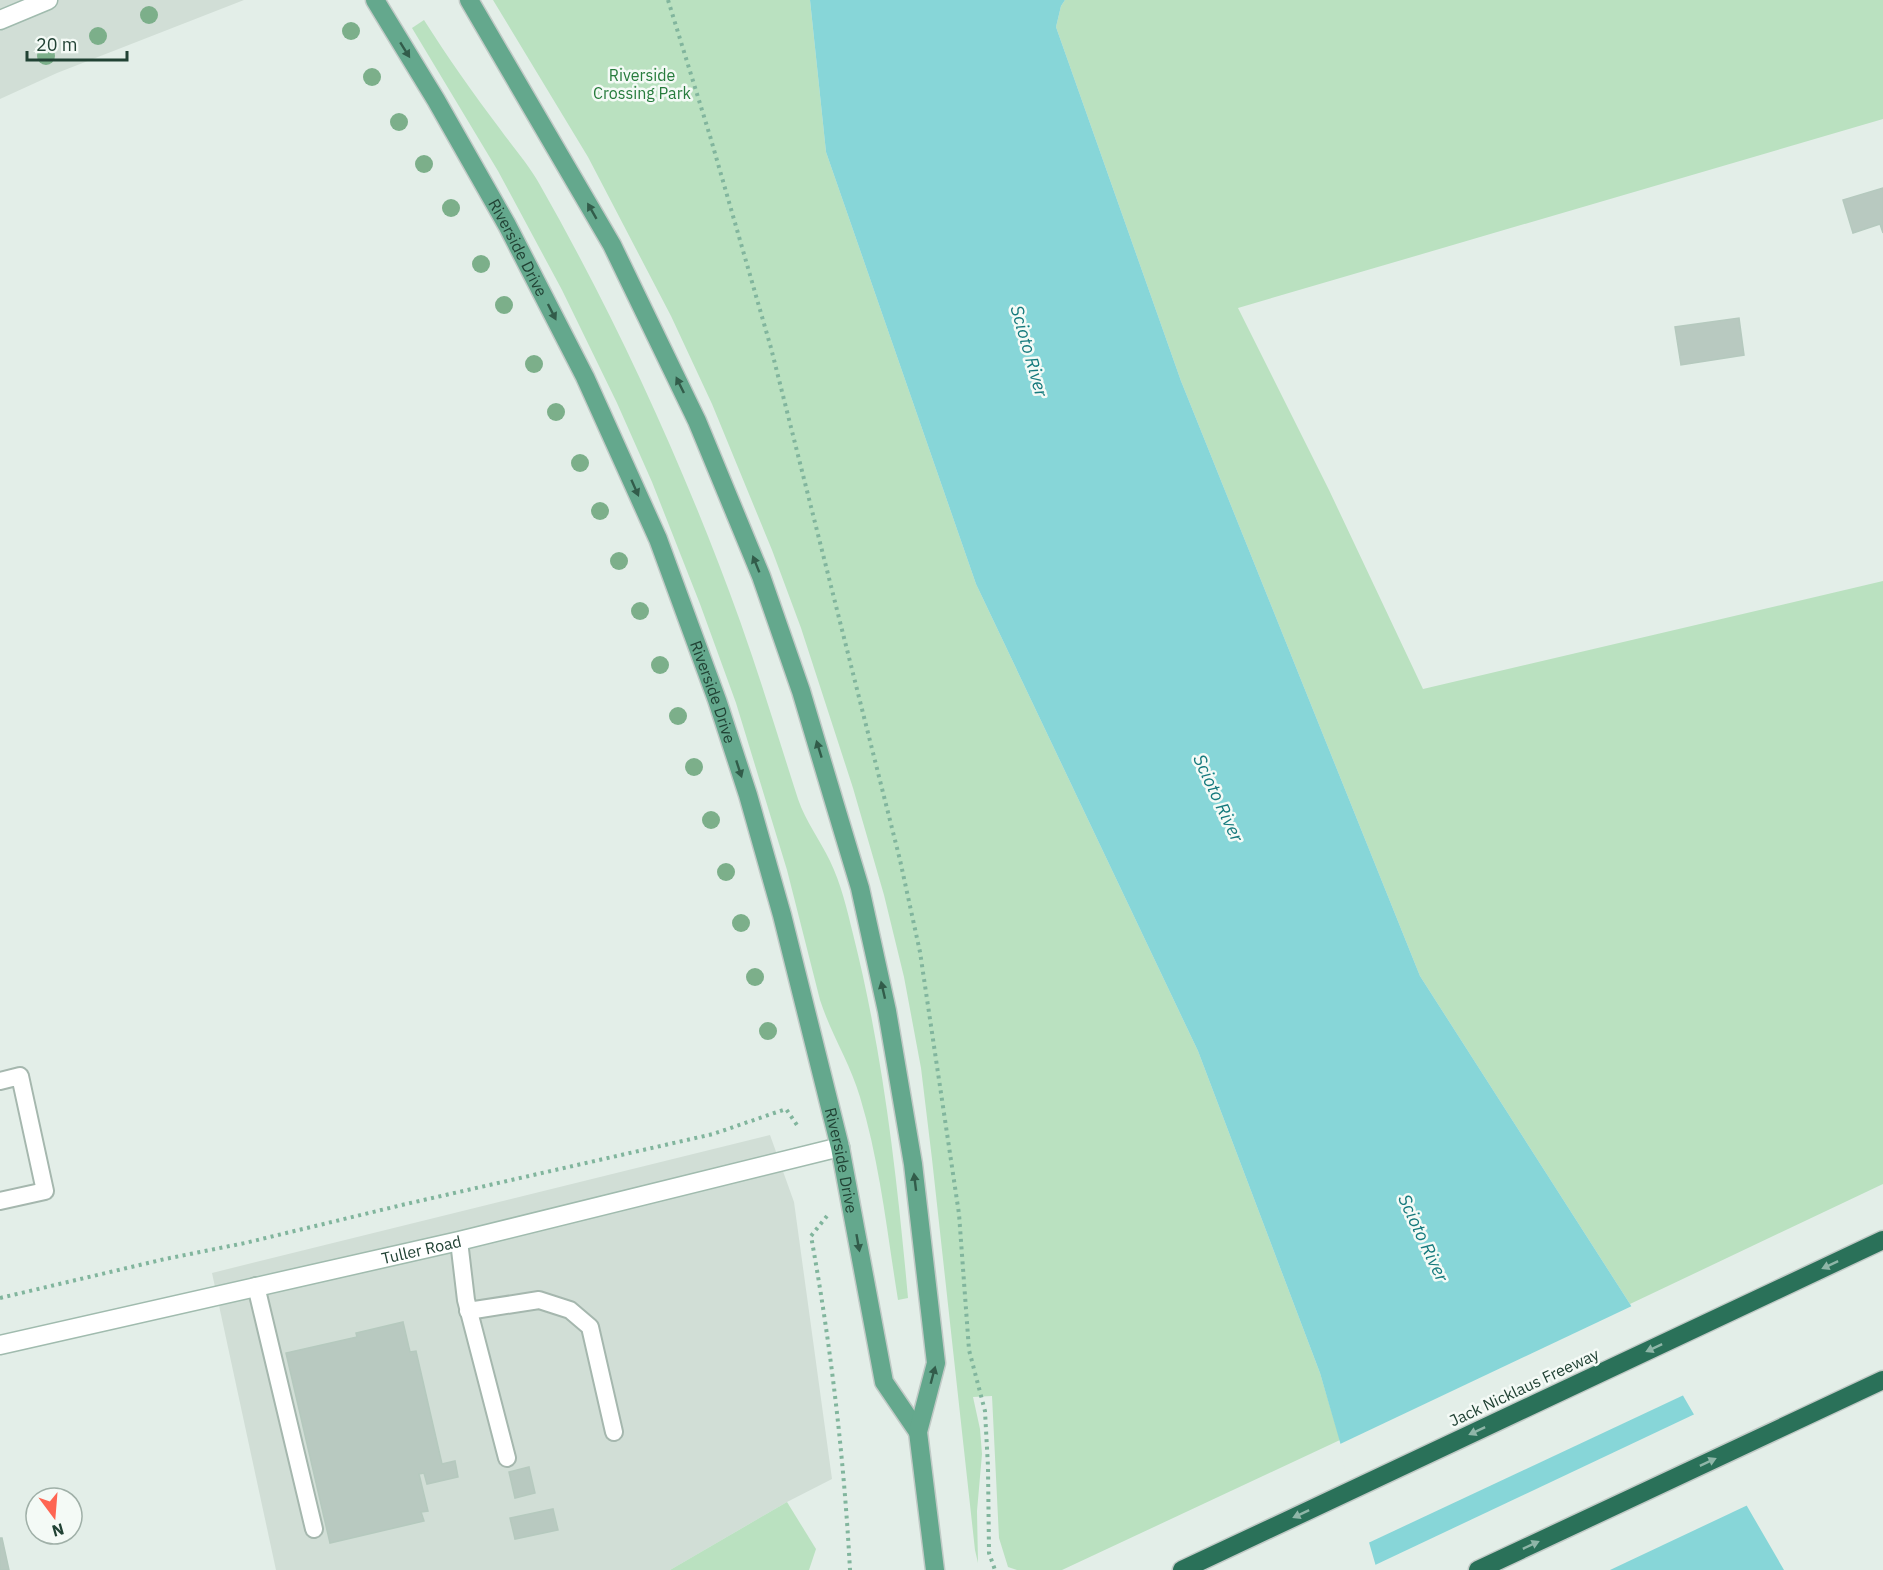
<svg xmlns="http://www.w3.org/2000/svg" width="1883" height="1570" font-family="'IBM Plex Sans',sans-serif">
  <rect width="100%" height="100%" fill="#e3eee8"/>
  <g fill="#d1ded6">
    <path d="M0 0H244L57 73 0 99Z"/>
    <path d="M770 1135 794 1202 832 1479 787 1502 670 1570H276L212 1273Z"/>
  </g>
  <g fill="#bae1c0">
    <path d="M493 0H810L826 152 976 584 1198 1051 1320 1373 1340 1440 1062 1570H1017L1008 1567 999 1538 992 1396 973 1397 980 1429 982 1454 977 1511 978 1563 975 1550 932 1159 921 1068 904 977 884 895 853 788 801 628 772 550 712 404 671 316 588 157Z"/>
    <path d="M1065 0H1883V119L1238 308 1329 490 1423 689 1883 581V1184L1630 1304 1420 976 1181 381 1056 27 1061 6Z"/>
    <path d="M424 20C448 58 473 93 500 129 513 147 529 165 540 185 619 324 686 471 740 621 761 680 779 740 798 799 806 822 820 840 830 861 841 884 847 909 853 934 883 1053 897 1176 908 1298L898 1300C887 1232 880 1163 860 1097 850 1063 831 1034 820 1000L787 870 736 703 700 604 652 482 617 403 562 290 498 171 412 28Z"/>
    <path d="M787 1502 816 1549 809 1570H670Z"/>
  </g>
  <path fill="#87d6d8" d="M810 0H1065L1061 6 1056 27 1181 381 1420 976 1630 1304 1784 1570H1377L1320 1373 1198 1051 976 584 826 152Z"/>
  <g fill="#e3eee8">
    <path d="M1634 1305 1686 1394 1366 1544 1338 1445Z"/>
    <path d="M1697 1413 1750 1504 1610 1570H1374L1373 1566Z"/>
  </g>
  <g fill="#b8c9c0" stroke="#b5c9be" stroke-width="1.5">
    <path d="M1883 188V233L1880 224 1853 233 1843 200Z"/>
    <path d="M1739 318 1744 355 1681 365 1675 327Z"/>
    <path d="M403 1322 410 1352 416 1351 442 1464 455 1461 458 1477 427 1484 424 1473 419 1474 428 1511 421 1512 424 1521 330 1543 286 1353 357 1337 356 1333Z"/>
    <path d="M529 1467 535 1493 515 1498 509 1472Z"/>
    <path d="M553 1509 558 1530 515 1539 510 1518Z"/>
    <path d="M0 1538H2L9 1570H0Z"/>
  </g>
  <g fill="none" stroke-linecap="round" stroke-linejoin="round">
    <defs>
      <g id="lane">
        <path d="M0 1081 20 1076 45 1191 0 1201"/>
        <path d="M459 1241 466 1300 507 1458"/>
        <path d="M256 1286 314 1529"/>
        <path d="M468 1311 539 1300 570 1310 590 1327 614 1432"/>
      </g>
      <g id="secondary">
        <path d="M0 20 48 0"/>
        <path id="s1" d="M0 1345 459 1241 840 1147"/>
      </g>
      <g id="primary">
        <path id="s2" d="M375 0 436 100 507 225 585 377 658 539 717 700 748 795 782 915 840 1147 884 1382 918 1432"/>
        <path d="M469 0 612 245 697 421 761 576 801 691 835 805 860 888 887 1011 913 1164 936 1363 918 1432 935 1570"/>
      </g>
      <g id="highway">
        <path d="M1182 1570 1883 1240"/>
        <path d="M1478 1570 1883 1380"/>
      </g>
    </defs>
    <use href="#lane" stroke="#a5b7ae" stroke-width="20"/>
    <use href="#secondary" stroke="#a0bbae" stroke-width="21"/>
    <use href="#primary" stroke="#c1cac6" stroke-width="21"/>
    <use href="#highway" stroke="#c1cac6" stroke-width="21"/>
    <g stroke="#81b59d" stroke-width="4" stroke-dasharray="3 4.5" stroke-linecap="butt">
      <path d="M668 0 710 136 771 348 900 860 920 952 959 1214 969 1350 985 1411 988 1467 989 1553 995 1570"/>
      <path d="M827 1216 811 1236C831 1346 844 1458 850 1570"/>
      <path d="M0 1298 165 1259 245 1243 406 1204 713 1134 786 1109 797 1125"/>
    </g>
    <use href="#lane" stroke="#fff" stroke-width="16"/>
    <use href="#secondary" stroke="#fff" stroke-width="18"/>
    <use href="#primary" stroke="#64a88d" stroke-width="18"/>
    <use href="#highway" stroke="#2a7159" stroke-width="18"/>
  </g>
  <g fill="#7caf8a">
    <circle cx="149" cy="15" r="9"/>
    <circle cx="351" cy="31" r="9"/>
    <circle cx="98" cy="36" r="9"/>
    <circle cx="46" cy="56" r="9"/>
    <circle cx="372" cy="77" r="9"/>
    <circle cx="399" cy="122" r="9"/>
    <circle cx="424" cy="164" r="9"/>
    <circle cx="451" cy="208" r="9"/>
    <circle cx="481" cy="264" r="9"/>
    <circle cx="504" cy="305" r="9"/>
    <circle cx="534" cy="364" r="9"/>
    <circle cx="556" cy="412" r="9"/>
    <circle cx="580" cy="463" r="9"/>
    <circle cx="600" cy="511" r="9"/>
    <circle cx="619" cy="561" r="9"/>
    <circle cx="640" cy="611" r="9"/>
    <circle cx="660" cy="665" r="9"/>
    <circle cx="678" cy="716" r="9"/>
    <circle cx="694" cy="767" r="9"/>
    <circle cx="711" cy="820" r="9"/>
    <circle cx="726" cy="872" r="9"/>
    <circle cx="741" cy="923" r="9"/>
    <circle cx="755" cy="977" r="9"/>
    <circle cx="768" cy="1031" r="9"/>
  </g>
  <defs><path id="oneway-solid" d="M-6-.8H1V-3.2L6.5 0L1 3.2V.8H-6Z" transform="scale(1.5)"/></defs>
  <g fill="#325c4a">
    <use href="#oneway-solid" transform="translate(405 50) rotate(58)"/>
    <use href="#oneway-solid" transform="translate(592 211) rotate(-120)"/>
    <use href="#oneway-solid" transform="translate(552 312) rotate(63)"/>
    <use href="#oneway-solid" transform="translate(680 385) rotate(-116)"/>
    <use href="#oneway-solid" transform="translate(635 488) rotate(66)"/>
    <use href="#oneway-solid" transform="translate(756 564) rotate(-112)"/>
    <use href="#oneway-solid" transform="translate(819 749) rotate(-107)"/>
    <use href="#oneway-solid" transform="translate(739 769) rotate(72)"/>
    <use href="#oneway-solid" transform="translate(883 990) rotate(-103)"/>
    <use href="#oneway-solid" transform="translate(915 1182) rotate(-97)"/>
    <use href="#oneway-solid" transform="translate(858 1243) rotate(80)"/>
    <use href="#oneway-solid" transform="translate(933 1375) rotate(-75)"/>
  </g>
  <g fill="#8fb6a8">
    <use href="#oneway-solid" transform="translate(1830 1265) rotate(155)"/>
    <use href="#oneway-solid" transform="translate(1654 1348) rotate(155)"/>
    <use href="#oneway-solid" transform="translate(1477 1431) rotate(155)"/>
    <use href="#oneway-solid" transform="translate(1708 1462) rotate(-25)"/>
    <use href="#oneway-solid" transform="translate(1301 1514) rotate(155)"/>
    <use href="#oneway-solid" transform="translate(1531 1545) rotate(-25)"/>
  </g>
  <g text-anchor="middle" stroke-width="5" stroke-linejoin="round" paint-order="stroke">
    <g font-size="16" fill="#277c3d" stroke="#f4faf6">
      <text x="642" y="81">Riverside<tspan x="642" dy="18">Crossing Park</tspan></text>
    </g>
    <g font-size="16" fill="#214234" stroke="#f4faf6">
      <text dy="6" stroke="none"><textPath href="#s2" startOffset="286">Riverside Drive</textPath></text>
      <text dy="6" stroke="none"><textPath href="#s2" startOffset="772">Riverside Drive</textPath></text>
      <text dy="6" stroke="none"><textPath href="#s2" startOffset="1258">Riverside Drive</textPath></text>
      <text dy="6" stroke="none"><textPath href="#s1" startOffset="432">Tuller Road</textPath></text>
      <text transform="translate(1524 1387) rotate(-25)" y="6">Jack Nicklaus Freeway</text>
    </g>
    <g font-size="18" font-style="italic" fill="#157a7d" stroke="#f4faf6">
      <text transform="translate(1029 351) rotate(74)" y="6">Scioto River</text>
      <text transform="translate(1218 798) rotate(65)" y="6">Scioto River</text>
      <text transform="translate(1423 1238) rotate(65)" y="6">Scioto River</text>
    </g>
  </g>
  <g transform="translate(54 1516) rotate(164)"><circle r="28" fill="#f4faf6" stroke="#a0b0a8" stroke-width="1.5"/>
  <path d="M0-4.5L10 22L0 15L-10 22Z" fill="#fe6552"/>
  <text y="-9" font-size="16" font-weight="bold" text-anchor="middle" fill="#214234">N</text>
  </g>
  <path d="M27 51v9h100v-9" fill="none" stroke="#214234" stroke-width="3"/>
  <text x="36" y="51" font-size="18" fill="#214234" stroke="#f4faf6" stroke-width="4.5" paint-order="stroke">20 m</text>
</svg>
